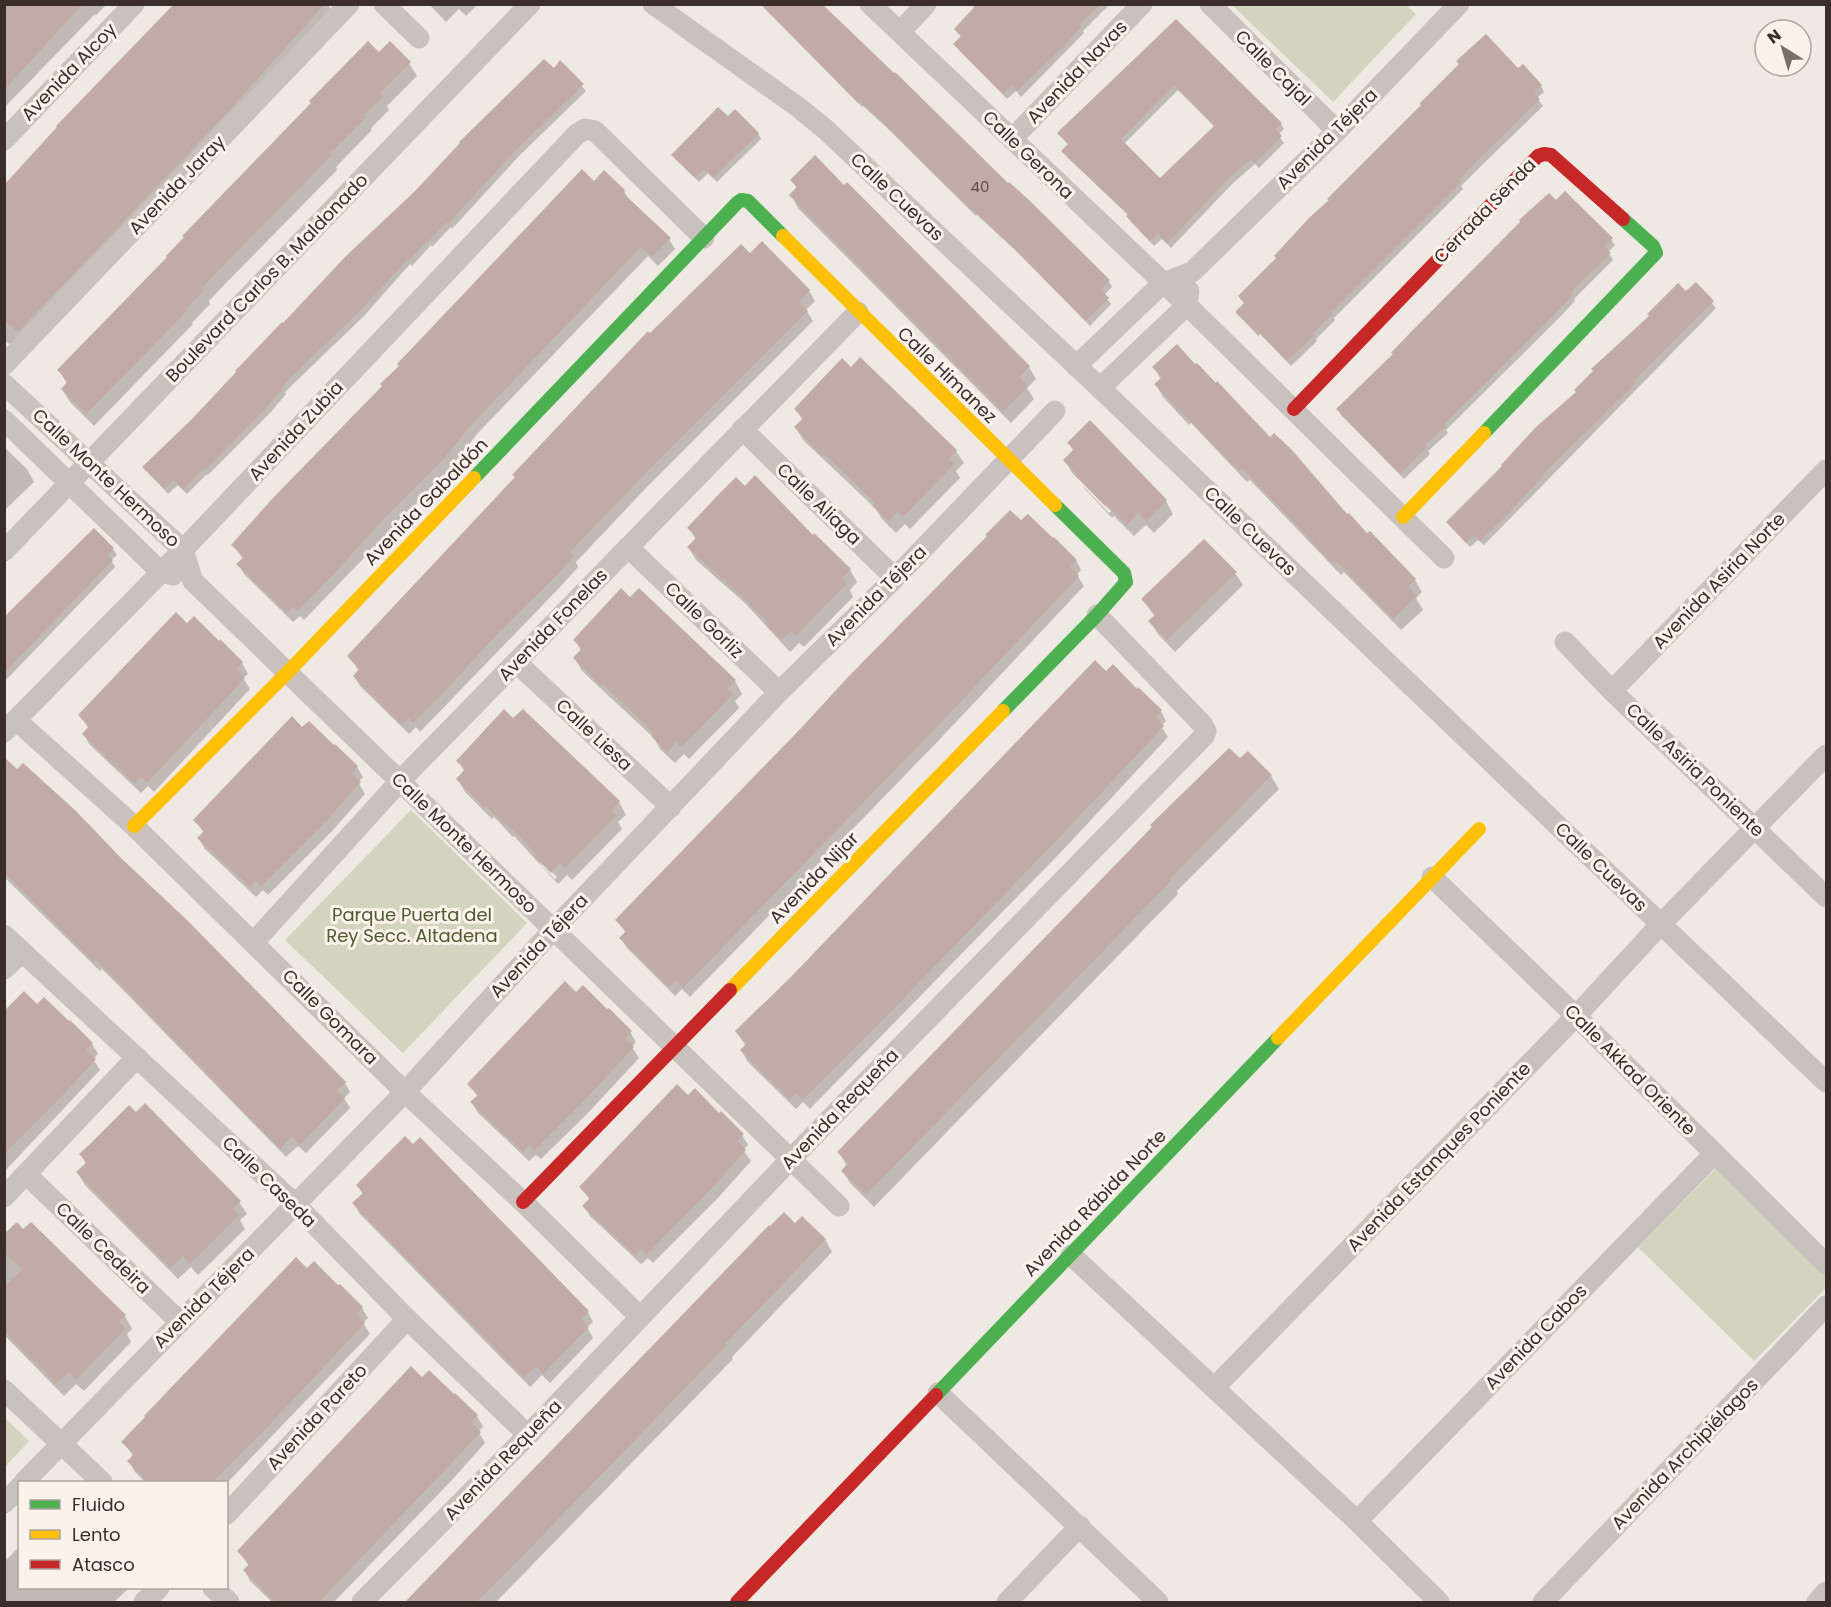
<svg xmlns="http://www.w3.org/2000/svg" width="1831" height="1607" font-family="Poppins,sans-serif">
  <rect width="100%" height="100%" fill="#efe9e4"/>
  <g fill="#d3d4be">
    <path d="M1232 5H1406L1416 14 1333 102Z"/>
    <path d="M411 810 527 923 403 1053 285 940Z"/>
    <path d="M1719 1165 1826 1271V1288L1754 1361 1638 1247Z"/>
    <path d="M4 1417 29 1441 5 1467H4Z"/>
  </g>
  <g fill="#0003" fill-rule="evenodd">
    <path d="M4 4H107L96 15 95 14 4 108Z"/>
    <path d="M176 4H328L334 16 11 345 4 340V186Z"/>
    <path d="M429 4H478L466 16 459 9 446 22Z"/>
    <path d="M760 4H822L1109 281 1112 287 1104 295 1111 304 1090 326 1017 252 977 215 976 216 884 125 863 106 862 107Z"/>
    <path d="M976 4H1110L1083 31 1084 33 1021 97 1016 91 1007 99 959 50 955 44 962 38 955 29 974 10 973 8Z"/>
    <path d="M1176 21 1281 124 1284 129 1278 135 1284 143 1259 168 1255 164 1233 183 1171 248 1162 239 1154 246 1131 222 1129 216 1067 157 1063 151 1069 146 1059 133ZM1178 90 1215 127 1160 180 1124 144Z"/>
    <path d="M379 54 409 63 417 76 387 106 389 110 371 128 372 130 336 167 337 170 227 282 209 301 210 304 192 323 193 324 94 426 70 402 62 389 67 384 59 370Z"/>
    <path d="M561 63 586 91 519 156 452 229 451 227 432 247 431 245 412 266 410 264 364 316 285 392 286 394 271 412 208 475 207 474 187 494 178 485 168 494 144 467Z"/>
    <path d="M1518 71 1541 86 1544 92 1537 98 1543 106 1480 167 1461 186 1463 189 1334 318 1335 320 1316 339 1317 341 1291 366 1260 334 1258 336 1237 312Z"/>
    <path d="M728 118 758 133 761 139 717 182 708 173 699 182 673 155Z"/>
    <path d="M604 172 624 191 630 201 669 239 675 249 658 266 648 256 478 433 446 473 304 620 300 616 293 622 244 574 238 564 243 559 233 545Z"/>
    <path d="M792 180 1029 367 1036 379 1027 388 1034 399 1011 423 798 208 791 195 797 189Z"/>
    <path d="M1556 202 1611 239 1615 245 1608 252 1613 260 1574 299 1575 301 1558 319 1446 430 1448 433 1428 451 1430 454 1404 479 1341 415 1338 409Z"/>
    <path d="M762 243 809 291 815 301 806 310 813 321 648 486 576 562 578 567 562 585 420 732 416 727 409 734 360 686 354 676 359 671 349 656 516 479 514 475 650 335 750 255Z"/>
    <path d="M1695 284 1716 308 1484 545 1478 540 1470 547 1448 522Z"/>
    <path d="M1154 367 1347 517 1415 580 1422 592 1416 598 1423 610 1401 630 1344 572 1341 575 1250 480 1247 482 1191 423 1189 425 1163 397 1156 385 1161 380Z"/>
    <path d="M851 369 956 451 964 463 956 471 960 478 910 529 905 524 896 533 882 519 875 508 803 440 796 428 803 421 796 409Z"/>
    <path d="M1090 422 1166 501 1173 514 1154 533 1146 525 1134 536 1114 516 1112 518 1085 489 1083 486 1109 513 1111 511 1072 473 1065 460 1074 452 1069 443Z"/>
    <path d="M4 447 27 469 34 482 4 511Z"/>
    <path d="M745 488 813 537 850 570 857 582 850 590 853 597 804 647 799 643 790 652 746 604 696 560 688 547 696 540 689 528Z"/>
    <path d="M1021 523 1076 560 1081 570 1077 575 1084 586 940 739 690 997 682 989 675 996 627 948 621 938 626 933 617 920 988 537Z"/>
    <path d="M113 549 117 555 111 560 115 567 4 682V621Z"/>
    <path d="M1235 573 1243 585 1175 652 1158 634 1150 622 1155 617 1143 600Z"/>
    <path d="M194 618 242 663 248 674 243 678 250 689 154 792 148 786 141 793 89 744 84 734 89 729 80 716Z"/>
    <path d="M575 640 735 681 742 694 735 701 739 708 689 759 684 754 675 763 660 749 654 738 582 671 575 658 581 651Z"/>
    <path d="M1106 673 1161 711 1166 721 1161 726 1168 737 1063 850 810 1109 803 1102 796 1109 747 1061 742 1051 746 1046 736 1032Z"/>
    <path d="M513 720 619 802 626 815 618 822 622 829 572 880 567 875 558 884 514 836 513 837 494 817 492 819 465 792 458 779 465 772 458 761ZM539 859 557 877 555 879 542 866Z"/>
    <path d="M302 730 357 767 363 777 358 782 365 794 332 831 268 895 263 890 256 897 205 849 199 839 204 833 195 820Z"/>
    <path d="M1248 753 1271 776 1279 789 1177 891 1178 894 874 1207 850 1183 843 1171 847 1166 839 1152Z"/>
    <path d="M4 768 169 906 345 1083 350 1092 344 1098 350 1108 306 1153 298 1146 286 1157 121 988 102 969 100 971 4 877Z"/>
    <path d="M576 994 630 1032 636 1042 632 1047 639 1058 588 1113 541 1159 536 1155 529 1161 478 1113 472 1103 478 1097 469 1084Z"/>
    <path d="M37 1006 92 1044 98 1054 93 1059 100 1070 4 1172V1018Z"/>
    <path d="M742 1135 748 1145 743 1150 751 1161 717 1199 653 1263 648 1258 641 1264 590 1216 584 1206 590 1200 580 1187Z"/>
    <path d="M81 1155 239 1202 247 1214 240 1220 245 1229 198 1275 191 1267 178 1279 85 1185 78 1173 86 1164Z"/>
    <path d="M358 1186 588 1312 593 1322 587 1327 593 1338 550 1383 542 1375 530 1387 359 1213 354 1203 363 1195Z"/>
    <path d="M795 1225 825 1239 832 1252 732 1357 733 1359 496 1602H408L769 1227Z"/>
    <path d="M4 1237 125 1316 132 1329 127 1334 131 1342 84 1391 76 1384 64 1396 4 1335Z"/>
    <path d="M307 1270 362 1308 368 1318 363 1323 370 1334 226 1484V1482H145L135 1472 129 1462 134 1457 123 1442Z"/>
    <path d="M429 1372 477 1416 483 1427 478 1431 485 1443 452 1480 334 1602H272L250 1581 245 1571 249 1566 239 1551Z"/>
    <path d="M20 1546V1588H129L114 1602H4V1562Z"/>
  </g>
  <g fill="#c2aba6" fill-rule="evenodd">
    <path d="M4 4H83L4 90Z"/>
    <path d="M174 4H325L225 115 18 332 4 320V185L57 127 56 126Z"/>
    <path d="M761 4H822L894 73 895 72 1008 183 1009 182 1028 199 1110 280 1101 289 1109 298 1086 321 1012 246 973 210 972 211 879 119 859 101 858 103Z"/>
    <path d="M977 4H1101L1080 24 1082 26 1065 45 1017 91 1011 86 1003 94 953 44 961 36 954 29Z"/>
    <path d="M1176 19 1282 123 1275 129 1282 136 1255 163 1251 159 1230 177 1167 244 1158 234 1150 241 1126 216 1128 214 1061 151 1068 144 1057 133ZM1174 85 1214 126 1160 178 1121 139Z"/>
    <path d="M1486 34 1518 68 1523 64 1542 85 1534 93 1540 99 1477 161 1459 180 1461 182 1331 312 1333 314 1313 333 1315 335 1287 361 1256 329 1254 331 1235 312 1244 303 1238 296 1276 258 1274 256 1309 218 1329 200 1327 199 1421 105 1419 104 1459 64 1456 61Z"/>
    <path d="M368 41 379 52 390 41 411 62 380 93 383 97 364 115 366 117 329 154 331 156 220 269 202 288 204 290 186 309 187 311 86 414 61 389 68 381 57 370 167 257 166 256 184 237 182 236 311 103 309 101Z"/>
    <path d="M544 59 554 68 560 60 584 84 516 150 448 224 447 222 428 242 427 241 408 261 407 260 361 310 283 385 284 387 268 406 204 471 203 469 183 490 174 480 164 489 142 467 191 420 236 372 235 371 282 322 283 323 346 256 414 192 460 143 459 142Z"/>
    <path d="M718 107 728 116 735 109 759 133 713 178 704 169 695 178 671 155Z"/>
    <path d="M815 155 844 185 847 182 865 200 1030 366 1019 377 1028 386 1003 412 789 195 797 187 790 180Z"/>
    <path d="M582 169 594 181 604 170 625 190 623 193 671 238 652 257 641 247 473 423 440 463 384 519 330 578 298 611 293 607 287 613 236 564 244 557 231 545 272 499 382 386 380 384 399 366 397 364Z"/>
    <path d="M1565 191 1613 238 1604 246 1611 253 1571 292 1573 294 1556 313 1444 424 1446 426 1425 445 1427 447 1400 474 1336 409 1393 354 1391 353 1409 334 1520 222 1519 220 1549 193 1556 200Z"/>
    <path d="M762 241 810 290 799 302 808 311 643 476 570 552 574 556 557 575 500 631 446 690 413 723 409 718 402 725 353 676 359 669 347 656 515 477 512 475 648 331 650 333 741 244 750 253Z"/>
    <path d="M1696 282 1714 301 1634 381 1636 383 1542 475 1543 476 1508 514 1480 541 1474 535 1466 543 1446 522 1502 466 1501 465 1536 427 1576 392 1574 390 1593 371 1591 369 1649 316 1647 314 1678 283 1686 291Z"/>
    <path d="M1177 344 1195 364 1197 363 1216 383 1217 381 1270 437 1274 433 1292 450 1347 514 1349 513 1367 533 1370 531 1416 579 1408 586 1417 596 1393 619 1336 561 1333 564 1242 468 1239 471 1154 384 1162 377 1152 367Z"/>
    <path d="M860 357 957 450 949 459 954 464 932 487 903 517 897 512 889 521 872 506 875 503 844 473 824 454 822 456 794 427 803 418 794 409 823 378 842 358 851 367Z"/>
    <path d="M1090 420 1167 500 1146 521 1138 513 1127 525 1106 505 1105 506 1076 476 1077 475 1063 460 1074 449 1067 443Z"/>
    <path d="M755 475 813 535 814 533 851 569 842 578 847 583 796 636 791 631 782 640 766 625 768 622 737 592 687 547 697 537 687 528 717 496 736 477 745 486Z"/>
    <path d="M1010 510 1021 520 1028 514 1053 538 1054 537 1077 560 1070 566 1079 576 935 729 683 988 676 980 669 987 619 938 626 931 615 920 804 725 848 677 987 536 985 535Z"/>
    <path d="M94 528 114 548 107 555 113 560 4 673V617Z"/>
    <path d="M1204 539 1237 572 1167 640 1148 621 1156 614 1141 599Z"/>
    <path d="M621 588 630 597 639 588 736 680 727 689 733 694 682 747 676 742 667 752 651 736 653 733 623 703 602 684 601 686 573 658 582 648 573 640Z"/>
    <path d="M176 612 187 623 194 616 219 641 220 639 243 662 236 669 245 678 147 783 141 777 134 783 82 734 89 726 78 715Z"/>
    <path d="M1095 660 1106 671 1113 664 1137 689 1138 687 1162 710 1155 717 1164 726 1057 840 873 1030 803 1100 796 1093 790 1100 740 1050 747 1043 735 1031 788 980Z"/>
    <path d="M504 709 513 718 523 709 620 801 611 811 616 816 565 868 559 863 551 873 535 857 537 855 507 824 505 825 486 806 484 807 456 779 465 769 456 761Z"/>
    <path d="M292 716 302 727 309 721 334 745 335 744 358 766 352 774 361 782 327 820 261 886 256 881 250 887 197 838 204 831 193 820Z"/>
    <path d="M1229 748 1240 758 1248 751 1272 775 1170 879 1172 880 866 1195 841 1171 848 1163 837 1152 1152 827 1150 825Z"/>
    <path d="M4 757 17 769 23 763 76 811 121 858 188 921 346 1082 337 1090 345 1098 300 1145 292 1137 280 1149 114 978 96 960 93 962 4 872Z"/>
    <path d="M565 981 576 992 583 985 607 1009 609 1008 632 1031 625 1038 634 1047 582 1103 535 1150 529 1145 523 1152 470 1102 478 1095 467 1084Z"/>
    <path d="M24 991 37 1004 44 997 69 1021 70 1020 93 1043 86 1050 96 1059 61 1097 4 1154V1011Z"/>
    <path d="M677 1084 688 1095 695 1088 719 1113 721 1111 744 1134 737 1141 746 1150 712 1188 647 1254 641 1249 635 1255 582 1206 590 1198 579 1187Z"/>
    <path d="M145 1103 241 1201 233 1209 239 1215 190 1264 183 1256 170 1268 76 1172 87 1162 79 1154 91 1143 129 1105 136 1112Z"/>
    <path d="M405 1136 413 1144 420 1137 589 1311 581 1319 589 1327 543 1374 536 1366 524 1378 352 1203 363 1193 356 1185Z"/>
    <path d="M784 1212 795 1223 802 1216 826 1239 725 1344 727 1345 506 1573 477 1602H405L769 1225 770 1226Z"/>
    <path d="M17 1222 23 1229 31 1222 126 1315 119 1322 125 1329 76 1380 69 1372 56 1384 4 1331V1287L22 1269 4 1252V1234Z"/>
    <path d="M296 1257 307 1268 314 1261 338 1285 340 1284 363 1307 356 1314 365 1323 258 1437 212 1482H148L127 1461 134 1454 121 1442 145 1417 144 1416Z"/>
    <path d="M411 1366 422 1377 429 1370 454 1394 455 1393 478 1415 471 1422 481 1432 319 1602H275L243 1570 249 1564 237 1551Z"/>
  </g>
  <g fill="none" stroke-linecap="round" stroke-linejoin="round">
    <g stroke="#c8c1bd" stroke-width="21">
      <path d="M384 4 419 38"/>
      <path d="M653 4 798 107 825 129 1100 388 1826 1082"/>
      <path d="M870 4 1187 305 1444 558"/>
      <path d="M1210 4 1337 131"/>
      <path d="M900 32 926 4"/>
      <path d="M1012 139 1142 4"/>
      <path d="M4 140 134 4"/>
      <path d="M4 365 349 4"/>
      <path d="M1076 366 1163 283 1192 272 1337 131 1459 4"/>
      <path d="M4 384 183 550 193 581 839 1206"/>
      <path d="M1100 388 1187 305 1189 291"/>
      <path d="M4 420 161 572 173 575"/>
      <path d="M742 429 895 578"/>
      <path d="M628 547 779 692"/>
      <path d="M4 551 530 4"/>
      <path d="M1565 642 1612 691 1826 897"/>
      <path d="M517 663 671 807"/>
      <path d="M1612 691 1826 470"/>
      <path d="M16 720 134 826 405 1092 523 1202 640 1317"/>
      <path d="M4 732 183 550 577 134 585 129 595 131 704 238"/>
      <path d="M1432 877 1576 1016 1826 1264"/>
      <path d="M4 935 296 1205 407 1319 528 1435"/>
      <path d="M254 942 400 781 858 312"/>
      <path d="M4 969 22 952"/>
      <path d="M26 1174 180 1322"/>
      <path d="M4 1197 137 1057"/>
      <path d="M1071 1255 1357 1521 1439 1602"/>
      <path d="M1215 1387 1576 1016 1660 925 1826 755"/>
      <path d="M4 1390 102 1482"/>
      <path d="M938 1393 1158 1602"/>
      <path d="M24 1482 405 1092 553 930 779 692 895 578 1055 411"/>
      <path d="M4 1503 20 1487"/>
      <path d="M226 1515 407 1319"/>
      <path d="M1357 1521 1714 1154"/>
      <path d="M213 1588 229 1602"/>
      <path d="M144 1602 159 1588"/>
      <path d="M362 1602 528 1435 790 1160 1204 736 1206 731 1202 724 1097 615"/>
      <path d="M1007 1602 1080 1526"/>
      <path d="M1543 1602 1826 1306"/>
      <path d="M1817 1602 1826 1592"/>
    </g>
    <g stroke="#4caf50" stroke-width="14">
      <path d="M1484 433 1656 253 1653 246 1623 219"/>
      <path d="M474 478 737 203 741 200 748 201 783 236"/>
      <path d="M1003 711 1097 615 1126 582 1124 573 1055 505"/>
      <path d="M936 1395 1278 1038"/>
    </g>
    <g stroke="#ffc107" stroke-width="14">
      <path d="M783 236 1055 505"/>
      <path d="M1403 517 1484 433"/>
      <path d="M134 826 287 673 474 478"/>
      <path d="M730 990 1003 711"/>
      <path d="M1278 1038 1479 829"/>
    </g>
    <g stroke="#c62828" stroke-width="14">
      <path d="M1294 409 1538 156 1544 154 1551 155 1623 219"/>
      <path d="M523 1202 730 990"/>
      <path d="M737 1602 936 1395"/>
    </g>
  </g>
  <g text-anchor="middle" stroke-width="6" stroke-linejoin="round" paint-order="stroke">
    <g font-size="15" fill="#5c4c49">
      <text x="980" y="192">40</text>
    </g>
    <g font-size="18" fill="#3a2d2a" stroke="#fbf2ec">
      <text transform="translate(1273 68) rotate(45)" y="6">Calle Cajal</text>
      <text transform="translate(69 72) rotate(-46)" y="6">Avenida Alcoy</text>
      <text transform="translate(1077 72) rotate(-46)" y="6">Avenida Navas</text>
      <text transform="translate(1327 139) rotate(-45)" y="6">Avenida Téjera</text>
      <text transform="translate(1028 155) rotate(44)" y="6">Calle Gerona</text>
      <text transform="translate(177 185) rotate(-46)" y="6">Avenida Jaray</text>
      <text transform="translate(897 197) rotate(43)" y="6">Calle Cuevas</text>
      <text transform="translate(1485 211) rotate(-46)" y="6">Cerrada Senda</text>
      <text transform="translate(267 278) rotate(-46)" y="6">Boulevard Carlos B. Maldonado</text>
      <text transform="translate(947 375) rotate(44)" y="6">Calle Himanez</text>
      <text transform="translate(296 431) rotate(-47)" y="6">Avenida Zubia</text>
      <text transform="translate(106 478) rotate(43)" y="6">Calle Monte Hermoso</text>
      <text transform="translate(426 502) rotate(-46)" y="6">Avenida Gabaldón</text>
      <text transform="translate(819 504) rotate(44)" y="6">Calle Aliaga</text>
      <text transform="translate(1250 531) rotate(44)" y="6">Calle Cuevas</text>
      <text transform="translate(1719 581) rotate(-46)" y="6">Avenida Asiria Norte</text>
      <text transform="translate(876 596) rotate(-45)" y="6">Avenida Téjera</text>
      <text transform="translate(704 620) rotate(44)" y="6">Calle Gorliz</text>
      <text transform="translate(553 625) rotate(-46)" y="6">Avenida Fonelas</text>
      <text transform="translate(594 735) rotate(43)" y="6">Calle Liesa</text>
      <text transform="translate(1695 770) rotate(44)" y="6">Calle Asiria Poniente</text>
      <text transform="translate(464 843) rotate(44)" y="6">Calle Monte Hermoso</text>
      <text transform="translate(1601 867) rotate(44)" y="6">Calle Cuevas</text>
      <text transform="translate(814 878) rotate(-46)" y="6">Avenida Nijar</text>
      <text transform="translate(539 946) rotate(-47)" y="6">Avenida Téjera</text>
      <text transform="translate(330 1017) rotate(45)" y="6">Calle Gomara</text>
      <text transform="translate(1630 1070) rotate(45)" y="6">Calle Akkad Oriente</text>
      <text transform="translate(840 1109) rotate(-46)" y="6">Avenida Requeña</text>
      <text transform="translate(1439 1157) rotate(-46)" y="6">Avenida Estanques Poniente</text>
      <text transform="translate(269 1182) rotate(44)" y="6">Calle Caseda</text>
      <text transform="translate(1095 1203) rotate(-46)" y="6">Avenida Rábida Norte</text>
      <text transform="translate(103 1248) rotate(44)" y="6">Calle Cedeira</text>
      <text transform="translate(204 1298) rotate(-45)" y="6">Avenida Téjera</text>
      <text transform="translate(1536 1337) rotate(-46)" y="6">Avenida Cabos</text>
      <text transform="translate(317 1417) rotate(-47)" y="6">Avenida Pareto</text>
      <text transform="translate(1685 1454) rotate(-46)" y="6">Avenida Archipiélagos</text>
      <text transform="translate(503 1460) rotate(-46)" y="6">Avenida Requeña</text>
    </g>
    <g font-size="18" fill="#4e592d" stroke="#fbf2ec">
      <text x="412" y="921">Parque Puerta del<tspan x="412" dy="21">Rey Secc. Altadena</tspan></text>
    </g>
  </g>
  <rect width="1831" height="1607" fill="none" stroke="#3a2d2a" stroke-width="12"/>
  <rect x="18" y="1481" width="210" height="108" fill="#fbf2ec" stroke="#aea39e" stroke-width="1.5"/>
  <rect x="30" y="1500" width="30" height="9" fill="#4caf50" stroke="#aea39e" stroke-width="1.5"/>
  <text x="72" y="1511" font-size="18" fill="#3a2d2a">Fluido</text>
  <rect x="30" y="1530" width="30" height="9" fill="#ffc107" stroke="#aea39e" stroke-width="1.5"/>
  <text x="72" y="1541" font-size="18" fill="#3a2d2a">Lento</text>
  <rect x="30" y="1560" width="30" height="9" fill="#c62828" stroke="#aea39e" stroke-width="1.5"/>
  <text x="72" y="1571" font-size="18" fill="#3a2d2a">Atasco</text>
  <g transform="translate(1783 48) rotate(323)"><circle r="28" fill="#fbf2ec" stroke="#aea39e" stroke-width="1.5"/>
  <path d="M0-4.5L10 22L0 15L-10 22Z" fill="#796f6b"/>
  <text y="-9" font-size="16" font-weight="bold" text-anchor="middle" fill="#3a2d2a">N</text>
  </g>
</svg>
